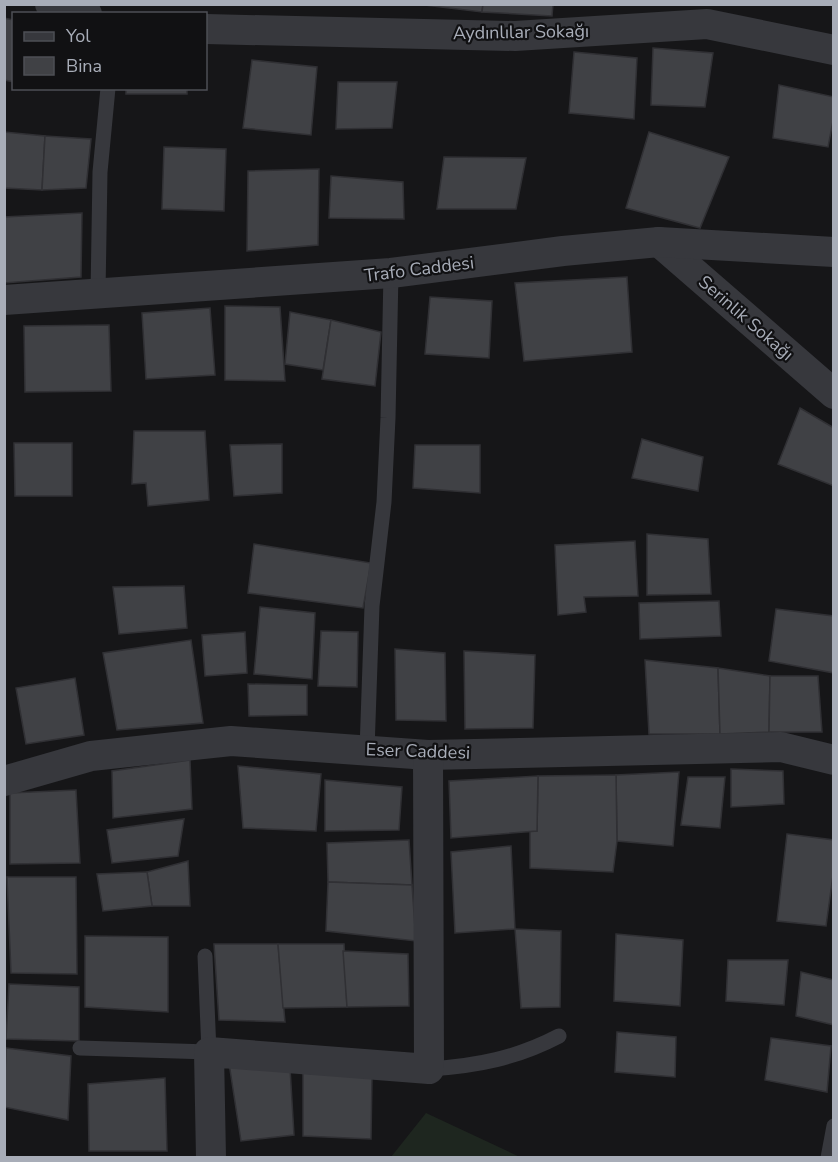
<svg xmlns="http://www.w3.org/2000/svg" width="838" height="1162" font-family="'Nunito Sans',sans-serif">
  <rect width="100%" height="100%" fill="#161618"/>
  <path fill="#1e261f" d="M426 1113 520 1157H391Z"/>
  <g fill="#404145" stroke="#303034" stroke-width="1.5">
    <path d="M416 4H483L482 12Z"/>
    <path d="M483 4H553L552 16 482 12Z"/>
    <path d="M4 18 14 20V82L4 80Z"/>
    <path d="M653 48 713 53 705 107 651 105Z"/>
    <path d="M574 52 637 58 634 119 569 113Z"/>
    <path d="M252 60 317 67 311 135 243 128Z"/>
    <path d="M338 82H397L392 128 336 129Z"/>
    <path d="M779 85 834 97V116L828 147 773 138Z"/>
    <rect x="126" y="88" width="61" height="6"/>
    <path d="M4 132 45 136 42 190 4 188Z"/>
    <path d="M649 132 729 157 700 228 626 208Z"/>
    <path d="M45 136 91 139 86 188 42 190Z"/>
    <path d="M164 147 226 149 224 211 162 209Z"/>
    <path d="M444 157 526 158 516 209H437Z"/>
    <path d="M319 169 318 245 247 251 248 171Z"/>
    <path d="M331 176 403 182 404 219 329 218Z"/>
    <path d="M82 213 81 277 4 283V217Z"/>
    <path d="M627 277 632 352 524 361 515 283Z"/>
    <path d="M430 297 492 301 489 358 425 354Z"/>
    <path d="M225 306 280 307 285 381 225 380Z"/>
    <path d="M210 308 215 375 146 379 142 313Z"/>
    <path d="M290 312 331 320 323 370 285 364Z"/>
    <path d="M331 320 381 332 375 386 322 379Z"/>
    <path d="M109 325 111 391 25 392 24 326Z"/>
    <path d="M800 408 834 428V486L778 464Z"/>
    <path d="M134 431H205L209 500 148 506 146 483 132 484Z"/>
    <path d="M642 439 703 457 698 491 632 478Z"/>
    <path d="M14 443H72V496H15Z"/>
    <path d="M282 444V493L234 496 230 445Z"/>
    <path d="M415 445H480V493L413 488Z"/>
    <path d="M647 534 708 539 711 594 647 595Z"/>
    <path d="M635 541 638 596 584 597 586 612 558 615 555 545Z"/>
    <path d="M254 544 371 563 363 608 248 593Z"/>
    <path d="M184 586 187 628 119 634 113 587Z"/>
    <path d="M719 601 721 636 640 639 639 603Z"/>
    <path d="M260 607 315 613 312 679 254 674Z"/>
    <path d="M776 609 834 616V673L769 661Z"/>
    <path d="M321 631 358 632 357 687 318 686Z"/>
    <path d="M245 632 247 673 205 676 202 635Z"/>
    <path d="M191 640 203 723 117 730 103 653Z"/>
    <path d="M395 649 445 653 446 721 396 720Z"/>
    <path d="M464 651 535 655 533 728 465 729Z"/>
    <path d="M645 660 718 668 720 734H649Z"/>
    <path d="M718 668 770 676 769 732 720 734Z"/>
    <path d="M770 676H818L822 732H769Z"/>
    <path d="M75 678 84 735 26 744 16 688Z"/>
    <path d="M248 684 307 685V715L249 716Z"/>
    <path d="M190 760 192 809 113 818 112 771Z"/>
    <path d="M238 766 321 774 316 831 243 828Z"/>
    <path d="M731 769 783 771 784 804 731 807Z"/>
    <path d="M679 772 673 846 617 841 616 775Z"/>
    <path d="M616 775 617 841 613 872 530 868V831H537L538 776Z"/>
    <path d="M538 776 537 831 451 838 449 781Z"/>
    <path d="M688 777H725L720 828 681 825Z"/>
    <path d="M325 780 402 787 399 830 325 831Z"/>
    <path d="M76 790 80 863 10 864V793Z"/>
    <path d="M184 819 178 856 112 863 107 830Z"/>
    <path d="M787 834 834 840V868L826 926 777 921Z"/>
    <path d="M409 840 412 885 328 882 327 843Z"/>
    <path d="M511 846 515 929 455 933 451 852Z"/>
    <path d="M188 861 190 906H152L147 872Z"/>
    <path d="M147 872 152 906 103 911 97 874Z"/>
    <path d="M7 877H76L77 974 11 973Z"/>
    <path d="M328 882 412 885 416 941 326 931Z"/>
    <path d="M515 929 561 931 560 1007 521 1008Z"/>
    <path d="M616 934 683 940 680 1006 614 1001Z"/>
    <path d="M85 936 168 937V1012L85 1007Z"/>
    <path d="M214 944H278L285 1022 219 1020Z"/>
    <path d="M278 944H344L347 1007 283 1008Z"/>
    <path d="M343 951 408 954 409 1006 347 1007Z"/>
    <path d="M728 960H788L784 1005 726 1001Z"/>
    <path d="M801 972 834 980V1025L796 1016Z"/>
    <path d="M9 984 79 987V1041L6 1039Z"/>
    <path d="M617 1032 676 1037 675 1077 615 1072Z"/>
    <path d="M771 1038 831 1046 827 1092 765 1080Z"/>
    <path d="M6 1048 71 1056 68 1120 4 1107Z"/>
    <path d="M229 1063 290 1068 294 1135 241 1141Z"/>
    <path d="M303 1073 372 1077 371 1139 303 1136Z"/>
    <path d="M165 1078 167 1151H89L88 1084Z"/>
  </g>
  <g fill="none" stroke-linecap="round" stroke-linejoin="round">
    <g stroke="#37383d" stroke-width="15">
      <path d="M98 294 100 172 108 88"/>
      <path d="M367 750 372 606 384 502 388 418 391 273"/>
      <path d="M80 1048 209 1052 205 956"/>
      <path d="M429 1069C477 1066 517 1058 559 1036"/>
      <path d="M828 1158 834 1126"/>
    </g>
    <g stroke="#37383d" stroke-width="30">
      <path d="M50 4 87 14"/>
      <path d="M206 29 515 36 707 24 834 50"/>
      <path d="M659 242 834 394"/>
      <path d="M4 300 391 273 563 251 659 242 834 252"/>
      <path d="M4 781 91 756 231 741 428 755 781 747 834 760"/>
      <path d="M211 1158 209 1052 429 1069 428 755"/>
    </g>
  </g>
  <g text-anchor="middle" stroke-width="4.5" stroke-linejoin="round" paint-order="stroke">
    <g font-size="18" fill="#a8adb8" stroke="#111113">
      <text transform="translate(521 32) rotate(-1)" y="6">Aydınlılar Sokağı</text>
      <text transform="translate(419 269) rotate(-7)" y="6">Trafo Caddesi</text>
      <text transform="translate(746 318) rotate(41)" y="6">Serinlik Sokağı</text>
      <text transform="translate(418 751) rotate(2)" y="6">Eser Caddesi</text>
    </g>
  </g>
  <rect width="838" height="1162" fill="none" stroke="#a8adb8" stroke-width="12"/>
  <rect x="12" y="12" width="195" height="78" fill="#111113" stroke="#4d4f55" stroke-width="1.5"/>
  <rect x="24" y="32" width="30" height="9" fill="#37383d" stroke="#4d4f55" stroke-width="1.5"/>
  <text x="66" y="42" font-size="18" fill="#a8adb8">Yol</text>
  <rect x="24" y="57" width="30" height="18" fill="#404145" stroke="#4d4f55" stroke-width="1.5"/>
  <text x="66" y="72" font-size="18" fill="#a8adb8">Bina</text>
</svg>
